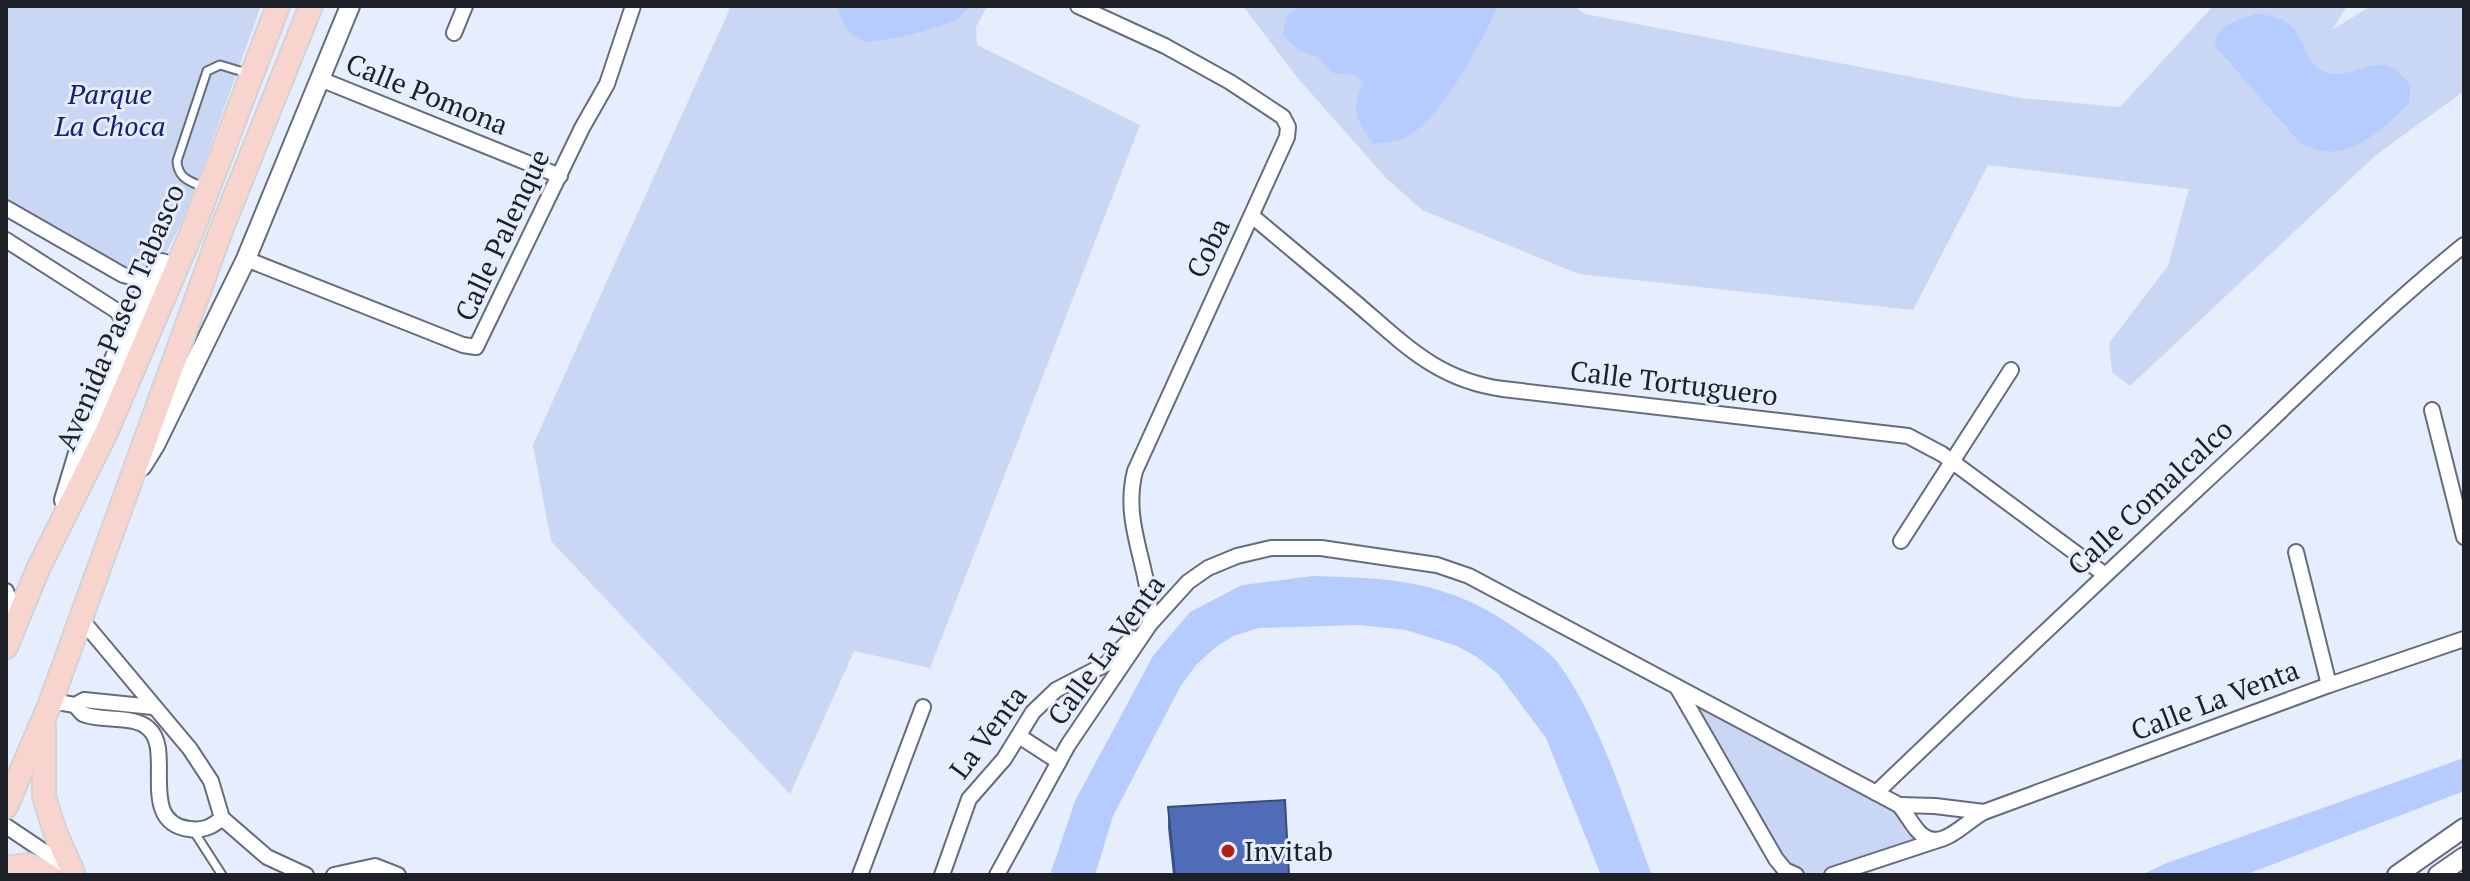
<svg xmlns="http://www.w3.org/2000/svg" width="2470" height="881" font-family="'PT Serif',serif">
  <rect width="100%" height="100%" fill="#e6edfd"/>
  <g fill="#c9d6f4">
    <path d="M6 6H261L185 216 155 274 136 278 6 208Z"/>
    <path d="M731 6H987L976 27 977 45 1140 125 930 668 854 651 790 794 551 541 533 445Z"/>
    <path d="M1243 6H1574L1585 14 2021 98 2120 107 2213 6H2347L2332 30 2371 6H2464V91L2376 155 2130 386 2112 372 2109 343 2168 266 2189 189 1988 165 1913 310 1579 274 1422 210 1386 178 1296 76Z"/>
    <path d="M1677 687 1899 805 1919 833 1918 847C1879 860 1825 881 1785 870Z"/>
  </g>
  <g fill="#b7ccfe">
    <path d="M838 6H971C966 10 962 16 957 19 944 27 877 45 863 41 848 36 841 20 838 6Z"/>
    <path d="M1302 6H1496L1497 8C1479 45 1440 126 1399 140 1392 142 1382 143 1374 144 1355 119 1351 112 1363 82L1354 75 1333 73 1318 57 1299 51 1283 35 1287 14Z"/>
    <path d="M2255 14C2317 17 2292 63 2329 73 2349 79 2370 58 2391 67 2398 70 2405 79 2410 84L2409 104C2377 133 2346 168 2300 143L2215 46C2216 24 2238 21 2255 14Z"/>
    <path d="M1313 576C1396 578 1451 581 1521 632 1533 641 1549 651 1558 663 1601 721 1626 808 1652 875H1601L1546 738 1498 674 1477 657 1457 646 1406 630 1359 625 1259 628 1233 636 1216 647 1196 665 1180 687 1113 816 1095 875H1050L1075 801 1153 656 1190 612 1242 585Z"/>
    <path d="M2464 758V791L2245 875H2141L2167 863Z"/>
  </g>
  <g fill="none" stroke-linecap="round" stroke-linejoin="round">
    <defs>
      <g id="service">
        <path d="M205 188C190 181 178 179 177 161L207 71 220 65 250 74"/>
        <path d="M193 830 222 875"/>
      </g>
      <g id="minor">
        <path d="M1078 6 1165 46 1230 82 1283 117 1288 127 1287 137C1236 248 1185 359 1135 471 1121 526 1152 567 1150 624"/>
        <path d="M454 33 465 6"/>
        <path d="M320 79 560 176"/>
        <path d="M6 208 123 275 136 278 155 274"/>
        <path d="M1252 216C1287 245 1321 274 1356 303 1404 344 1437 380 1503 389L1908 436 1942 454 2104 574"/>
        <path d="M6 240 117 311 124 322 122 336"/>
        <path d="M246 259 463 345 476 347 582 128 607 84 633 6"/>
        <path d="M2432 410 2464 537"/>
        <path d="M1901 541 2011 370"/>
        <path d="M2296 552 2329 685"/>
        <path d="M6 591 18 618"/>
        <path d="M81 619 190 749 211 781 222 818 267 857 306 875"/>
        <path d="M1677 687 1776 859 1785 870 1796 875"/>
        <path d="M51 701 75 705 84 700 153 707"/>
        <path d="M75 705C78 708 80 712 83 714 101 722 134 714 149 729 174 751 137 822 189 829 203 831 212 827 222 818"/>
        <path d="M1019 736 1059 762"/>
        <path d="M1876 793C1999 675 2123 558 2248 442 2319 375 2388 306 2464 245"/>
        <path d="M1899 805 1935 806 1984 812"/>
        <path d="M6 826 67 867"/>
        <path d="M334 875 375 866 398 875"/>
        <path d="M860 875 923 707"/>
        <path d="M942 875 969 799 1004 759 1033 712 1056 690 1106 664 1132 638"/>
        <path d="M997 875 1068 745 1150 624 1188 582 1208 568 1237 556 1271 548H1321L1437 565 1469 576 1899 805C1906 813 1911 823 1918 831 1939 856 1964 822 1984 812L2329 685 2464 639"/>
        <path d="M1832 875 1938 840"/>
      </g>
      <g id="tertiary">
        <path d="M142 466 155 445 246 259 350 6"/>
        <path d="M2397 875 2464 828"/>
        <path d="M2438 875 2464 857"/>
      </g>
      <path id="secondary" d="M65 500 89 420 137 309 161 264 176 268"/>
      <g id="primary">
        <path d="M6 647 38 569 106 433 191 234 278 6"/>
        <path d="M44 727V796L55 832 73 872"/>
        <path d="M6 807 51 701 222 228 311 6"/>
        <path d="M6 868 27 865 48 875"/>
      </g>
    </defs>
    <use href="#service" stroke="#656c7d" stroke-width="11"/>
    <use href="#minor" stroke="#656c7d" stroke-width="18"/>
    <use href="#tertiary" stroke="#656c7d" stroke-width="22"/>
    <use href="#secondary" stroke="#656c7d" stroke-width="24"/>
    <use href="#primary" stroke="#d2d3d4" stroke-width="26"/>
    <use href="#service" stroke="#fff" stroke-width="7"/>
    <use href="#minor" stroke="#fff" stroke-width="14"/>
    <use href="#tertiary" stroke="#fff" stroke-width="18"/>
    <use href="#secondary" stroke="#fff" stroke-width="20"/>
    <use href="#primary" stroke="#f7d4ce" stroke-width="22"/>
  </g>
  <path fill="#455d9d" d="M1168 807 1289 875H1173L1168 828Z"/>
  <path fill="#506cb7" stroke="#384c80" stroke-width="2" d="M1285 800 1289 875H1175L1168 807Z"/>
  <circle fill="#b02016" stroke="#e6edfd" stroke-width="3" cx="1228" cy="851" r="8"/>
  <g text-anchor="middle" stroke-width="6" stroke-linejoin="round" paint-order="stroke">
    <g font-size="28" font-style="italic" fill="#10217b" stroke="#e6edfd">
      <text x="110" y="104">Parque<tspan x="110" dy="32">La Choca</tspan></text>
    </g>
    <g font-size="28" fill="#1e2128" stroke="#e6edfd">
      <text transform="translate(427 94) rotate(22)" y="10">Calle Pomona</text>
      <text transform="translate(502 235) rotate(-65)" y="10">Calle Palenque</text>
      <text transform="translate(1208 248) rotate(-64)" y="10">Coba</text>
      <text transform="translate(120 317) rotate(-67)" y="10">Avenida Paseo Tabasco</text>
      <text transform="translate(1674 383) rotate(7)" y="10">Calle Tortuguero</text>
      <text transform="translate(2150 497) rotate(-43)" y="10">Calle Comalcalco</text>
      <text transform="translate(1106 650) rotate(-54)" y="10">Calle La Venta</text>
      <text transform="translate(2215 700) rotate(-21)" y="10">Calle La Venta</text>
      <text transform="translate(988 732) rotate(-53)" y="10">La Venta</text>
    </g>
    <g font-size="28" fill="#1e2128" stroke="#e6edfd" text-anchor="start">
      <text x="1244" y="861">Invitab</text>
    </g>
  </g>
  <rect width="2470" height="881" fill="none" stroke="#1e2128" stroke-width="16"/>
</svg>
